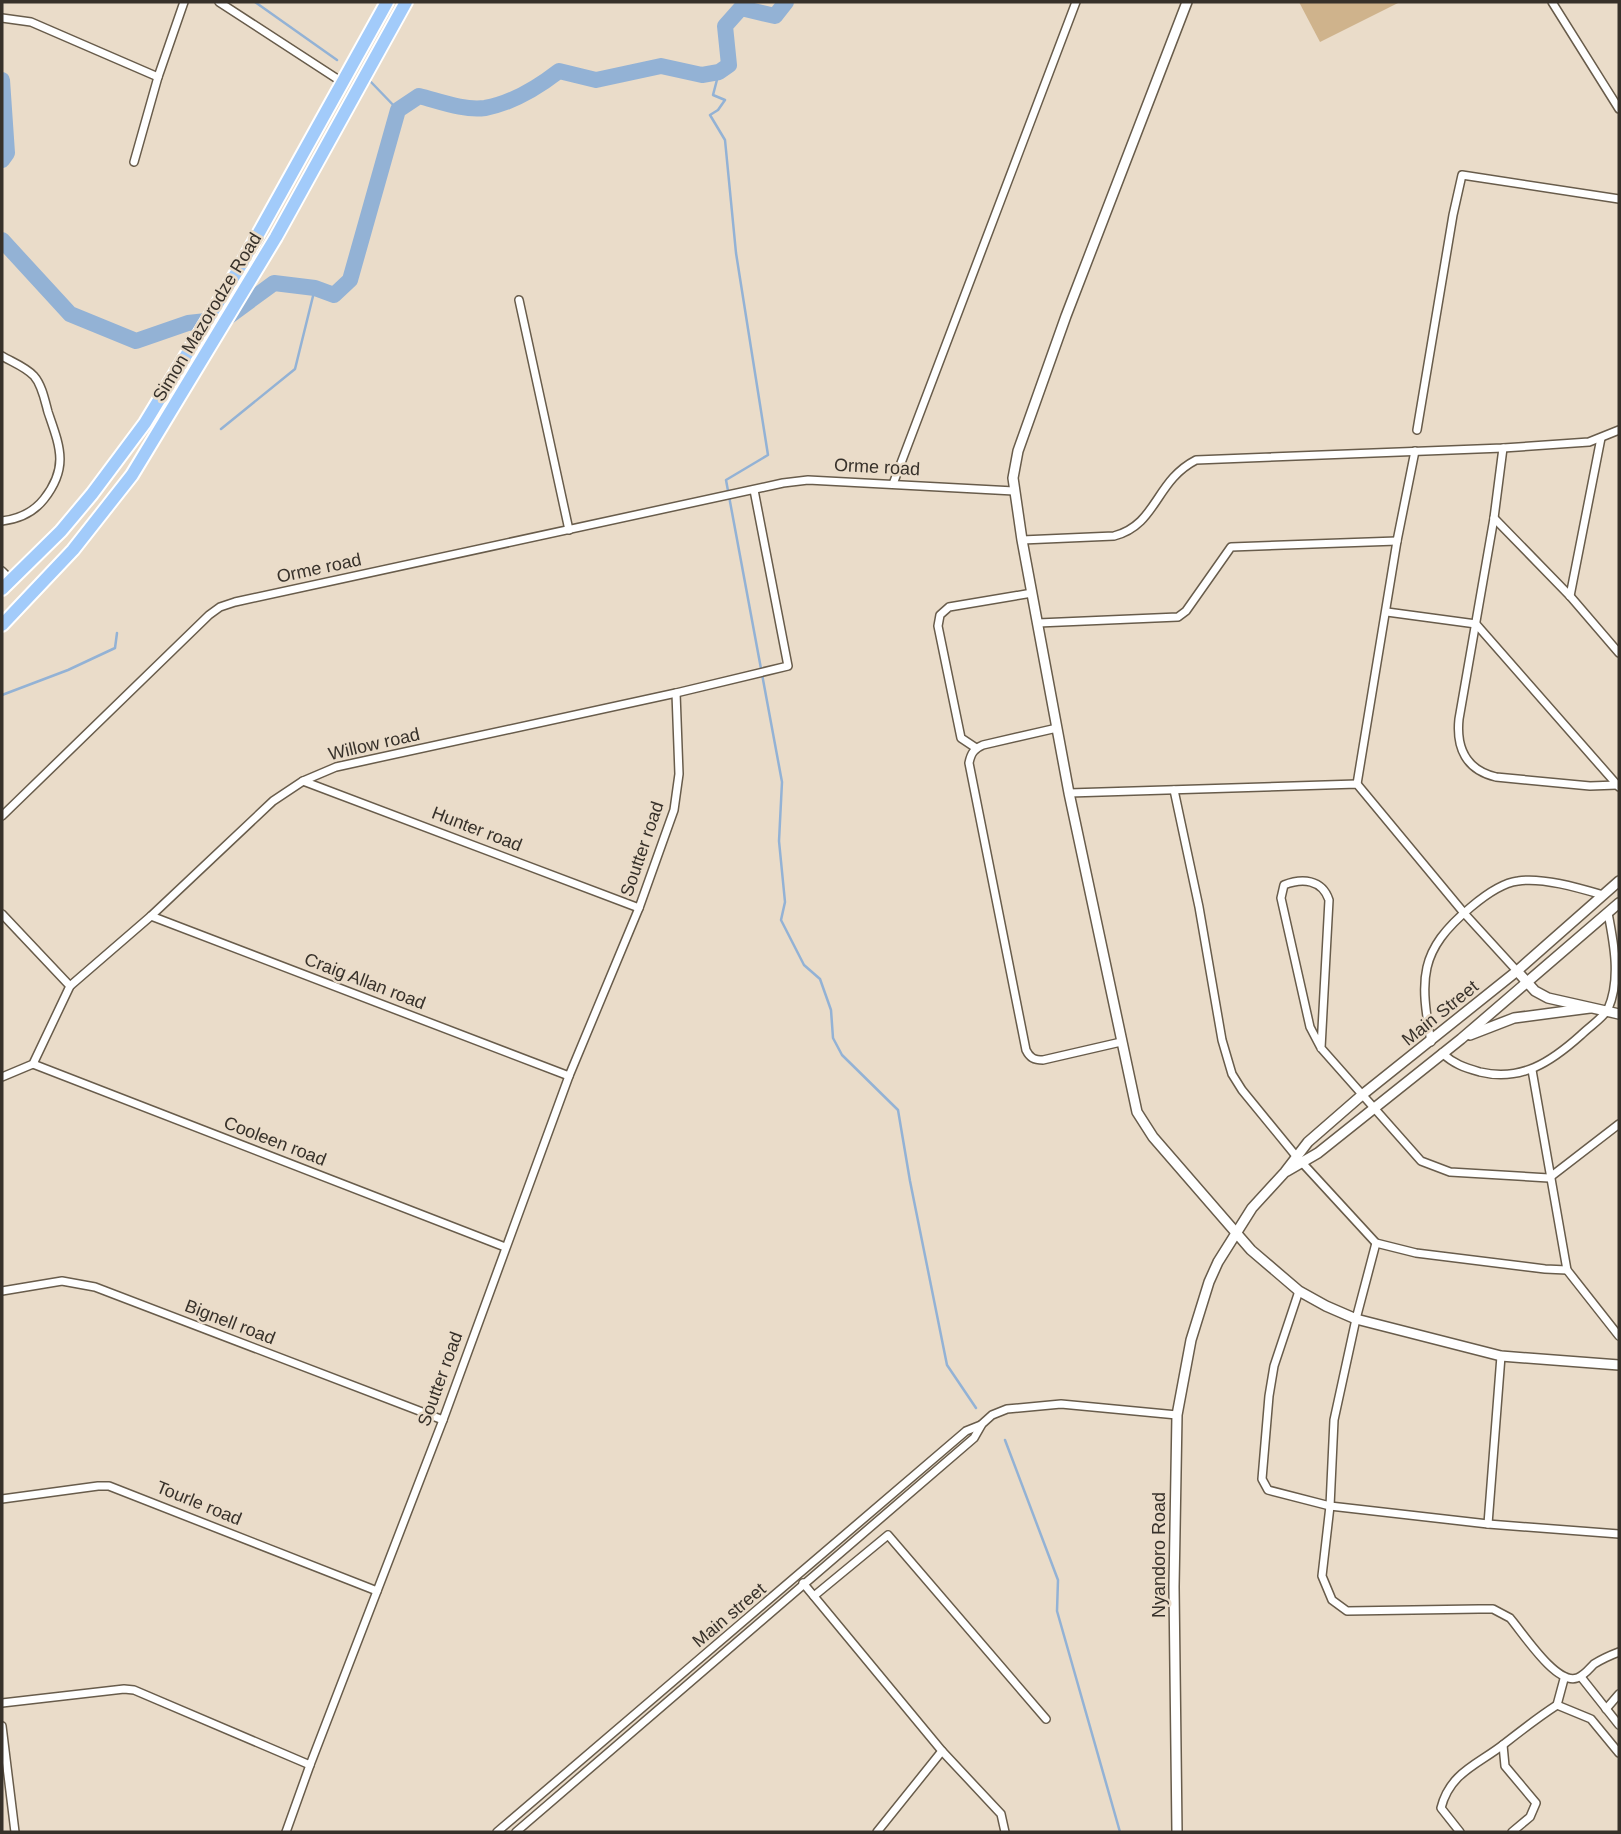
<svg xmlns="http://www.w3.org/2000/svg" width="1621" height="1834" font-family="Arial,sans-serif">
  <rect width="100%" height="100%" fill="#eadcc9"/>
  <path fill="#cfb38c" d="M1299 2H1400L1320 42Z"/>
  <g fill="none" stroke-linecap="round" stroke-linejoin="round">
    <g stroke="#93b2d5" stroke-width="2.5">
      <path d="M255 2 337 60"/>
      <path d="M719 72 713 95 725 100 718 110 710 115 725 140 736 253 768 455 726 480 782 782 779 841 785 902 781 920 804 965 820 979 831 1010 833 1038 842 1055 898 1110 910 1181 947 1365 976 1408"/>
      <path d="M371 82 398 110"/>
      <path d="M221 429 295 369 315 288"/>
      <path d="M2 695 68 670 115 648 117 633"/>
      <path d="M1005 1440 1058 1580 1057 1611 1120 1832"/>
    </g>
    <g stroke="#93b2d5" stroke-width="16">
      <path d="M2 80 7 153 2 160"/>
      <path d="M2 240 70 314 136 341 188 323 225 319 274 283 315 288 334 295 350 280 398 110 419 96C439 101 464 111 485 108 513 103 537 88 559 71L596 80 661 66 702 75 719 72 729 65 725 26 741 8 775 16 786 2"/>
    </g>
    <defs>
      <g id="minor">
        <path d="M219 2 342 82"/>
        <path d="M1552 2 1619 109"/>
        <path d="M2 18 31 22 158 77"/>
        <path d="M134 162 158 77 184 2"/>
        <path d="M519 300 569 530"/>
        <path d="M2 356C12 362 26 367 34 376 42 385 45 401 48 412 60 447 69 467 44 499 33 513 19 519 2 521"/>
        <path d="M1417 430 1453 215 1462 175 1619 199"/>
        <path d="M1503 448 1494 518 1459 719C1456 748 1466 770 1496 777L1590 786 1617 785"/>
        <path d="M893 484 1076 2"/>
        <path d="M1494 518 1570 596 1619 653"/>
        <path d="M1022 540 1114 536C1157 525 1155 481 1196 460L1503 448 1589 442 1619 430"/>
        <path d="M2 571 11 580"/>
        <path d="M1570 596 1601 438"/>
        <path d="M1387 612 1476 624 1619 787"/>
        <path d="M1038 623 1178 617 1186 611 1231 547 1397 541"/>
        <path d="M1057 728 983 745C974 749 971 753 969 763L1026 1050C1030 1058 1034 1060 1043 1060L1121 1042"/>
        <path d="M976 748 961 738 938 626 940 615 949 607 1032 593"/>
        <path d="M303 781 639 908"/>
        <path d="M1357 784 1397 541 1415 451"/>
        <path d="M1174 790 1199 907 1222 1040 1232 1074 1242 1090 1296 1156 1376 1243 1416 1253 1545 1269 1567 1270"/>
        <path d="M1069 793 1357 784 1464 913 1517 971"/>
        <path d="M2 816 209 615 220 607 235 602 783 483 808 480 1014 491"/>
        <path d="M2 914 70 986"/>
        <path d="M151 916 569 1076"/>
        <path d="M1431 1042C1420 979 1418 951 1471 907 1484 896 1501 883 1518 881 1542 877 1579 888 1603 895"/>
        <path d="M1321 1048 1329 900C1322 879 1302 878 1284 885L1281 898 1310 1027 1321 1048 1421 1161 1450 1172 1549 1178 1619 1124"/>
        <path d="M1442 1053C1454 1064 1463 1067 1480 1072 1521 1082 1551 1062 1581 1035 1589 1027 1603 1018 1608 1009 1621 979 1614 944 1608 913"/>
        <path d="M33 1064 505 1247"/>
        <path d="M1532 1070 1567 1270 1619 1336"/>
        <path d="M2 1077 33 1064 70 986 151 916 273 801 303 781 336 767 676 693 788 666 754 490"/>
        <path d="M1376 1243 1356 1319 1334 1420 1330 1506 1322 1576 1332 1600 1347 1611 1479 1609H1493L1510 1618C1523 1633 1556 1685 1577 1678 1584 1676 1589 1669 1594 1664 1602 1659 1611 1655 1619 1652"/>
        <path d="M2 1291 62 1281 95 1287 443 1420"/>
        <path d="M1299 1291 1274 1366 1269 1396 1262 1479 1268 1490 1330 1506 1488 1524 1619 1534"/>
        <path d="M2 1499 98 1486H109L377 1591"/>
        <path d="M1488 1524 1501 1356"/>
        <path d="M803 1583 942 1751 1001 1814 1005 1832"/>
        <path d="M814 1596 888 1535 1046 1719"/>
        <path d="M1581 1677 1619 1725"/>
        <path d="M2 1703 124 1689 134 1690 310 1765 443 1420 569 1076 639 908 674 810 679 774 676 693"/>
        <path d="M1557 1705 1564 1679"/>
        <path d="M1606 1709 1619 1694"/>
        <path d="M2 1726 15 1832"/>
        <path d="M1503 1745 1505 1766 1536 1803 1530 1817 1512 1832"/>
        <path d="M286 1832 310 1765"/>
        <path d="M497 1832 966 1431 981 1425"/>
        <path d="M516 1832 974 1438 982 1424 992 1415 1007 1409 1061 1404 1177 1415"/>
        <path d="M877 1832 942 1751"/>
        <path d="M1460 1832 1441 1808C1450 1772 1479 1764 1504 1744 1523 1729 1537 1718 1557 1705L1591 1719 1619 1753"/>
      </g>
      <g id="tertiary">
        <path d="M1187 2 1066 316 1018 451 1013 478 1022 540 1069 793 1137 1112 1153 1137 1251 1250 1299 1291 1326 1306 1356 1319 1501 1356 1619 1365"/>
        <path d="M1517 971 1535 991 1548 998 1619 1014"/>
        <path d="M1470 1035 1514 1018 1590 1008"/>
        <path d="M1287 1171 1318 1153 1461 1039 1619 903"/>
        <path d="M1177 1832 1174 1587 1177 1415 1191 1340 1209 1282 1218 1262 1252 1208 1285 1172 1308 1142 1362 1095 1517 971 1619 881"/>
      </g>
      <g id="trunk">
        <path d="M2 589 61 531 92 494 145 423 241 265 387 2"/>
        <path d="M2 625 73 550 132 475 276 237 406 2"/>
      </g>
    </defs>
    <use href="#minor" stroke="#685c4b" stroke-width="10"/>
    <use href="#tertiary" stroke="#685c4b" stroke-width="12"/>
    <use href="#trunk" stroke="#fff" stroke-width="16"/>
    <use href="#minor" stroke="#fff" stroke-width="7"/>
    <use href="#tertiary" stroke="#fff" stroke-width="9"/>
    <use href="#trunk" stroke="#a2cbfa" stroke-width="12"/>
  </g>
  <g text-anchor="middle" stroke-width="5" stroke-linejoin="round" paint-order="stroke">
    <g font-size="18" fill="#37312a" stroke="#eadcc9">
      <text transform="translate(207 317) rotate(-59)" y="6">Simon Mazorodze Road</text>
      <text transform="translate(877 467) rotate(3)" y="6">Orme road</text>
      <text transform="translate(319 568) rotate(-12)" y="6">Orme road</text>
      <text transform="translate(374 744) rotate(-13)" y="6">Willow road</text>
      <text transform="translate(477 829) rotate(21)" y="6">Hunter road</text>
      <text transform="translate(642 849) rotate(-71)" y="6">Soutter road</text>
      <text transform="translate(365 981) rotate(21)" y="6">Craig Allan road</text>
      <text transform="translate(1440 1013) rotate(-39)" y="6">Main Street</text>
      <text transform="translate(275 1141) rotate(21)" y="6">Cooleen road</text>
      <text transform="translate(230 1322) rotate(21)" y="6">Bignell road</text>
      <text transform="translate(440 1379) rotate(-70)" y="6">Soutter road</text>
      <text transform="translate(199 1503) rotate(22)" y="6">Tourle road</text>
      <text transform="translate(1159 1555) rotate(-90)" y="6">Nyandoro Road</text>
      <text transform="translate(729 1615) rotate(-40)" y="6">Main street</text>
    </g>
  </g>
  <rect width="1621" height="1834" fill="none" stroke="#37312a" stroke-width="7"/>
</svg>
